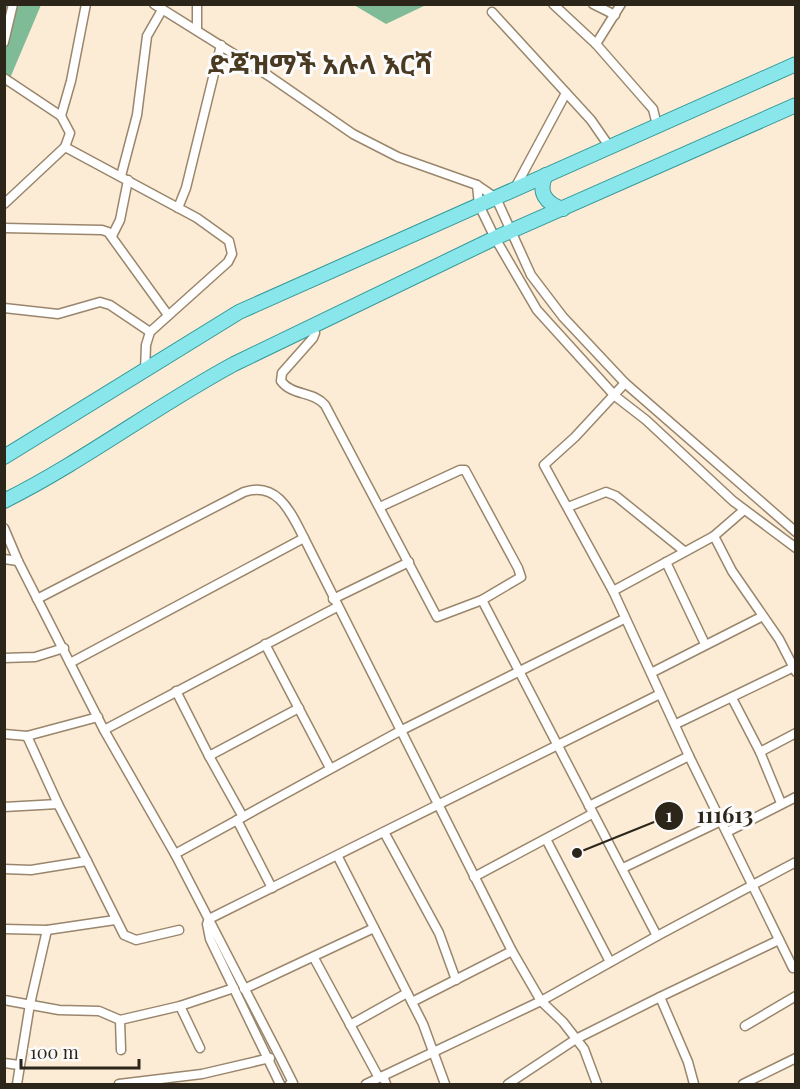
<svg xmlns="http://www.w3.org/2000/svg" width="800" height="1089" font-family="'Playfair Display','Noto Sans Ethiopic',serif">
  <rect width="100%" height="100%" fill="#fcecd5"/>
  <g fill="#7ebb96">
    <path d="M5 5H41L5 90Z"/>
    <path d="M354 5H426L386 24Z"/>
  </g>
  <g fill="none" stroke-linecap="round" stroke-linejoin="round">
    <defs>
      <g id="street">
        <path d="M154 4 269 76 353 134 398 157 477 185 496 198 531 275 563 317 625 383 796 532"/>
        <path d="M197 4V30"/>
        <path d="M553 4 596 44 645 100 653 109 657 125"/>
        <path d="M593 4 615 15"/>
        <path d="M492 12 591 120 609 146"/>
        <path d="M4 42 13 4"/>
        <path d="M596 44 621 4"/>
        <path d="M4 78 61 116 70 133 65 147"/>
        <path d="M61 116 71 81 86 4"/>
        <path d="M121 176 137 115 147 36 162 10"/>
        <path d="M477 185 479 205 495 238 537 310 615 396 646 420 733 501 796 548"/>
        <path d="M515 188 566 93"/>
        <path d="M4 204 65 147 197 218 229 241 232 254 228 262 150 332 146 345 145 371"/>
        <path d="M178 208 186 188 221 45"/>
        <path d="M4 228 102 230 108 232 168 315"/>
        <path d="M112 236 120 220 128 180"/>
        <path d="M4 308 58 314 100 302 110 305 150 332"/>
        <path d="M312 326 315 333 313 338 282 373 281 381C292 396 313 391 325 405L437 617 482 600 521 577 518 568 465 470H460L380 507"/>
        <path d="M625 383 575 437 544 465 613 591 689 756 793 968 796 966"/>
        <path d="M568 507 606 492 616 496 684 551"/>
        <path d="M4 528 18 561 104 730 175 854 280 1057 293 1083 290 1084"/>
        <path d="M714 536 744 510"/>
        <path d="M4 559 18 561"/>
        <path d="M666 562 705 644"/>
        <path d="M613 591 714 536 732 571 779 639 796 672"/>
        <path d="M37 599 244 492C278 481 291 513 304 538L512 951 541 1001 563 1022 584 1049 597 1084"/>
        <path d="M333 599 409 562"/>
        <path d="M265 644 330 768"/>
        <path d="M4 658 35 657 64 648"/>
        <path d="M70 663 304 538"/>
        <path d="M651 673 761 617"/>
        <path d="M176 691 209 756 299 708"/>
        <path d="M732 698 760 752 781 803"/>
        <path d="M676 724 796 666"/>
        <path d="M104 730 337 607"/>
        <path d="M4 734 27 736 98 717"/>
        <path d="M27 736 58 804"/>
        <path d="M760 752 796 733"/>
        <path d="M209 756 243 817"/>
        <path d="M589 806 689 756"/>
        <path d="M4 807 58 804 87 861"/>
        <path d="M237 820 272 888"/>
        <path d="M384 832 439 933 456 980"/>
        <path d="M727 832 796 797"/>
        <path d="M546 839 610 962"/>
        <path d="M175 854 400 731 624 619"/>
        <path d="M338 857 423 1024 445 1084"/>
        <path d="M623 868 721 821"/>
        <path d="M4 869 31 870 87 861 124 935 136 940 179 930"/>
        <path d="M474 877 592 814"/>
        <path d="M4 929 47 930 115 920"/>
        <path d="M657 936 796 862"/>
        <path d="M314 958 379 1078"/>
        <path d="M244 989 374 928"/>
        <path d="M660 997 779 940"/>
        <path d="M4 1000 59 1010 99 1011 120 1020"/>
        <path d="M412 1002 512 951"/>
        <path d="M180 1006 200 1048"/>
        <path d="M350 1025 407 993"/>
        <path d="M745 1026 796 996"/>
        <path d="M121 1050 120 1020 180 1006 234 988"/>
        <path d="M4 1063 19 1065"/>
        <path d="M383 1076 386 1084"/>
        <path d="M17 1084 30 1004 47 930"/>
        <path d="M119 1084 202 1074 270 1058"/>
        <path d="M280 1084 210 939 207 924 209 919 660 694"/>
        <path d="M366 1084 541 1001 657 936 482 600"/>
        <path d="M508 1084 576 1039 660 997 688 1062 694 1084"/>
        <path d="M743 1084 796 1058"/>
      </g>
      <g id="primary">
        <path d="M546 175C537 192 546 204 563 209"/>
        <path d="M4 457 239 312 796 64"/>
        <path d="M4 501C84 461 156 406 234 364L495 238 796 105"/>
      </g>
    </defs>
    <use href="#street" stroke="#99866c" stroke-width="11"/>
    <use href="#primary" stroke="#359898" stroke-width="16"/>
    <use href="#street" stroke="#fff" stroke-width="8"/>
    <use href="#primary" stroke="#89e6ea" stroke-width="14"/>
  </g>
  <g text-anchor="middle" stroke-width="6" stroke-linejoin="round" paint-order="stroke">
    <g font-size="27" font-weight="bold" fill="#4a3a22" stroke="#fbfbfb">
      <text x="320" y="74">ድጃዝማች አሉላ እርሻ</text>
    </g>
  </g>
  <path fill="none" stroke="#2c251a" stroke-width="2" d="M577 853L669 816"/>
  <g fill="#2c251a" stroke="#fbfbfb" stroke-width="2">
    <circle cx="577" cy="853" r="6"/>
    <circle cx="669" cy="816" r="15"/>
  </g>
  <g font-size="18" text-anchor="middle" font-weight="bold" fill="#fff">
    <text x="669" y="822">1</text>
  </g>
  <g font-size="22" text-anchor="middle" font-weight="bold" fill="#2c251a" stroke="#fbfbfb" stroke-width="6" stroke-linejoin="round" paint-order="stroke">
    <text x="725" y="823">111613</text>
  </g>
  <rect width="800" height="1089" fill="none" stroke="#2c251a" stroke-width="12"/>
  <path d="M21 1059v9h118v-9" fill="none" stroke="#2c251a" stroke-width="3"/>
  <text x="30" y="1059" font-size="18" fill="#2c251a" stroke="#fbfbfb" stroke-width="4.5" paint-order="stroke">100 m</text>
</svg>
